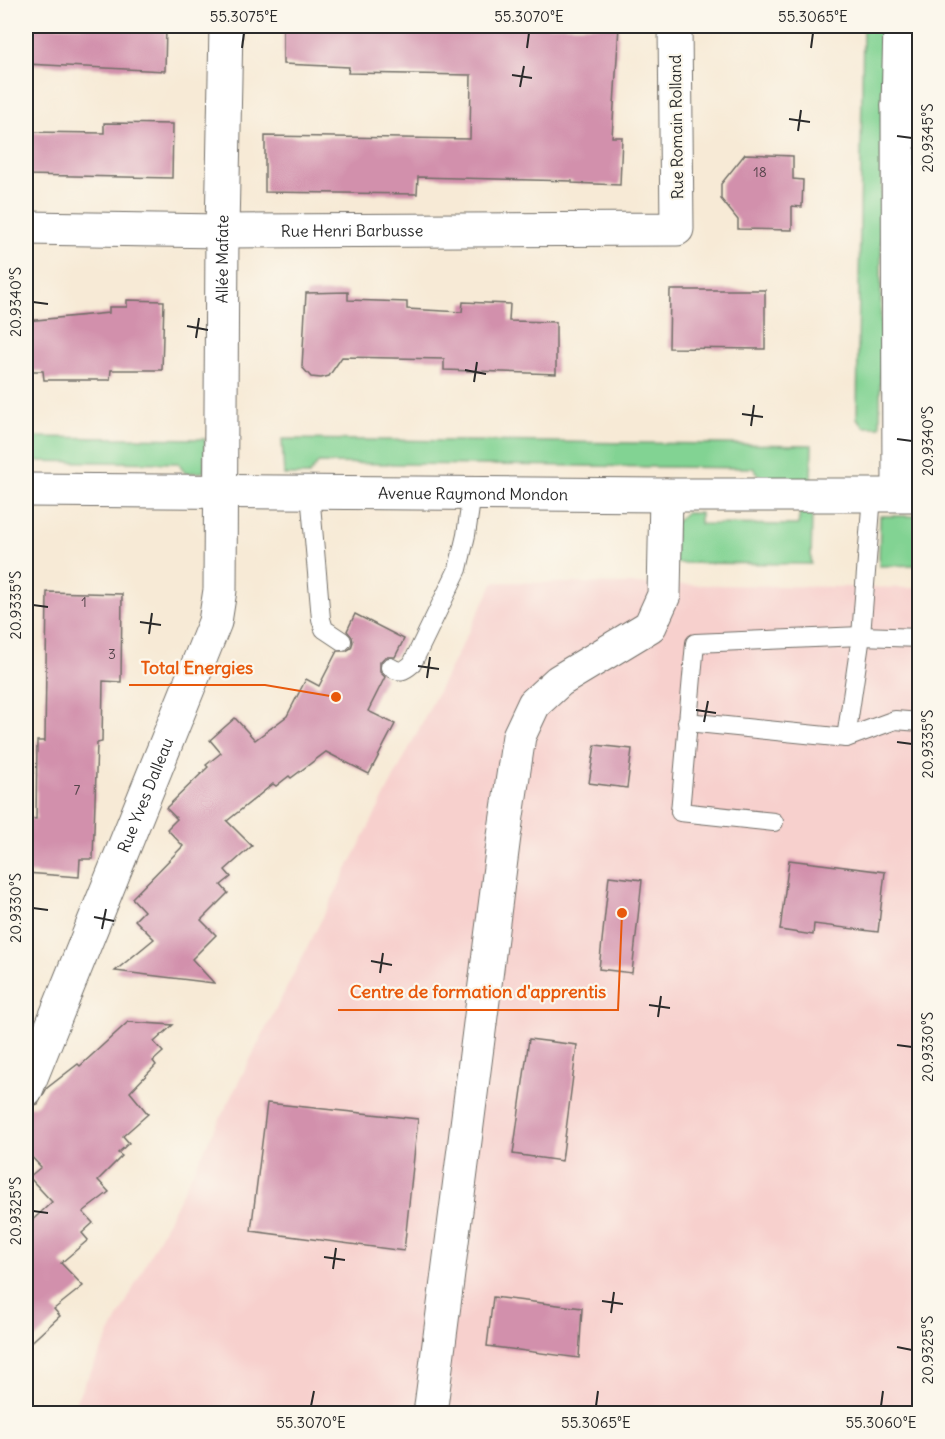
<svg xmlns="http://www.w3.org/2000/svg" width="945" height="1439" font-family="Delius,sans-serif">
  <rect width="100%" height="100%" fill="#fbf7ec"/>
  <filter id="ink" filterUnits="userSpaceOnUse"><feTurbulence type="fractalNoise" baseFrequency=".0167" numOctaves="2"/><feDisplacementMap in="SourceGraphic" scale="12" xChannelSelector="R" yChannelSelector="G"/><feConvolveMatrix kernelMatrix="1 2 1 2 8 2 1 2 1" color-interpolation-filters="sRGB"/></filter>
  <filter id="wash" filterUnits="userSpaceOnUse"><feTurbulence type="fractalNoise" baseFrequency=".008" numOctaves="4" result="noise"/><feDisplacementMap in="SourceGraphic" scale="24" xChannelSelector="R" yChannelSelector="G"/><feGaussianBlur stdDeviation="1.35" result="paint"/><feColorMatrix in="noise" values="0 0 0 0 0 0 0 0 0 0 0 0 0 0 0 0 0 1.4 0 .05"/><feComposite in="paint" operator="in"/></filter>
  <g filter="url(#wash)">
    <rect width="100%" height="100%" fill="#f7ead6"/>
    <path fill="#f7d0cd" d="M494 582 919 588V1413L69 1414Z"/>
    <g fill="#82d393" stroke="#567f5f" stroke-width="1.5">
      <path d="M863 26H883L880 427H864L857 418Z"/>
      <path d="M26 437 205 439 204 472 185 473 179 463 26 461Z"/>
      <path d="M282 439 812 445 811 481 763 480 753 468 318 463 309 475H284Z"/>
      <path d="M800 512H812L811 564 675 563V523L686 513H700V524L798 525Z"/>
      <path d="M880 516H919V565L879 566Z"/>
    </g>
    <g id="blocks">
      <g fill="#d290ac">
        <path d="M26 26H166L165 71 26 64Z"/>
        <path d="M283 26H619L612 137H622L620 185 572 183V181L418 177 417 194 265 192V136L470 139 471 75 348 73 349 67 283 64Z"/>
        <path d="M104 123 173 124 172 178 26 175V132L104 133Z"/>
        <path d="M745 154 793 156V179L803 180 802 207 792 206V230L738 229V220L721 199V184Z"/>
        <path d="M670 290H765V349L669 348Z"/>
        <path d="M348 292V300L407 302V309L462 312 463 302 510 304 509 321 556 322V374L444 370V359L342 357 329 376 321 378 311 377 302 367 306 293Z"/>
        <path d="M127 300 164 301 162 370H111L110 380H44L43 371H26V321L109 313V307H127Z"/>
        <path d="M47 592 122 594 121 682 103 681 102 742 97 743 93 859H80L79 877 26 873V818L36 819 37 741H45Z"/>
        <path d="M355 614 404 639 395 657H385L380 662V672L385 677 368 711 395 724 369 774 326 752 291 778 289 776 276 786 273 784 227 821 252 846 225 870 231 877 221 885 228 893 201 920 216 935 192 959 214 983 115 971 154 939 135 920 144 911 132 898 183 846 167 829 177 819 166 808 208 767 206 765 221 753 210 740 235 718 255 740 287 716 306 679 319 686 337 651H346L351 648 353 642 352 637 347 631Z"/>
        <path d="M595 745 632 749 627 788 589 783Z"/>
        <path d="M789 860 885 872 878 932 814 924 813 935 780 930Z"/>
        <path d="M609 876 642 880 632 973 599 969Z"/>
        <path d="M128 1022 173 1025 154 1042 163 1052 153 1061 156 1065 130 1092 148 1114 123 1136 129 1143 118 1153 122 1156 98 1180 109 1192 83 1212 93 1223 82 1233 88 1240 61 1263 83 1286 54 1309 60 1316 26 1347V1226L52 1202 29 1177 41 1167 26 1151V1108L38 1104 47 1088 78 1064 80 1066Z"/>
        <path d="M529 1039 577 1045 562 1161 513 1154Z"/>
        <path d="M267 1103 418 1119 404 1251 251 1231Z"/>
        <path d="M493 1297 582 1308 579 1358 487 1346Z"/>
      </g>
    </g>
  </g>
  <g filter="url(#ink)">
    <use href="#blocks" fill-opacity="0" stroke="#726e67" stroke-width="1.5"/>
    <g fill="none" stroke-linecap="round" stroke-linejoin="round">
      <defs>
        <g id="service">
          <path d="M310 493 321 619 324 629 342 641"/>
          <path d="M390 667C400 673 404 671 412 664L458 569 466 535 472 494"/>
          <path d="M687 722 846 738 895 720 920 722"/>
          <path d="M846 738 861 636 872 495"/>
          <path d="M774 822 680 812 695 643 861 636 920 638"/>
        </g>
        <g id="minor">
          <path d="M898 106 920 110"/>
          <path id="s1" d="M26 228 222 231 677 229 675 26"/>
          <path id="s2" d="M26 1090 215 622 220 590 222 231 226 26"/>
          <path d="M430 1414 504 836 519 736 534 704 559 681 650 626 664 595 666 495"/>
        </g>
        <g id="tertiary">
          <path id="s3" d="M26 490 666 495H920"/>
          <path d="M899 494 898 106 900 26"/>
        </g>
      </defs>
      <use href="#service" stroke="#726e67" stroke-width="20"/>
      <use href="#minor" stroke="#726e67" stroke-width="35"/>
      <use href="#tertiary" stroke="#726e67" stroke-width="35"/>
      <use href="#service" stroke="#fff" stroke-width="18"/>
      <use href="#minor" stroke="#fff" stroke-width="33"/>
      <use href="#tertiary" stroke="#fff" stroke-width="33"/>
    </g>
  </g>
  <path fill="none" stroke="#2b2b2b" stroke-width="2" d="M242 48 244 33M527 48 529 33M811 48 813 33M512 75 532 78M520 87 524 66M789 119 810 122M798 131 801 110M897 136 912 138M33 302 48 304M187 326 208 330M196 338 199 318M465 370 486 374M474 382 477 362M742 414 763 417M751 426 754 405M897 439 912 441M33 605 48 607M140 622 161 625M149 634 152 613M418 666 439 669M427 678 430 657M696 710 716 713M704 722 708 701M897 742 912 744M33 908 48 910M94 917 114 921M102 929 106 909M371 961 392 965M380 973 383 953M649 1005 670 1008M658 1017 661 996M897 1045 912 1047M33 1211 48 1213M324 1257 345 1260M333 1269 336 1248M602 1301 623 1304M611 1313 614 1292M897 1347 912 1350M311 1406 314 1391M596 1406 598 1391M881 1406 883 1391"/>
  <g text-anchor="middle" stroke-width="4.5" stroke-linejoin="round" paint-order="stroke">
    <g font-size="14" fill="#55444b">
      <text x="760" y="177">18</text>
      <text x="84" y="607">1</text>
      <text x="112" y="659">3</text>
      <text x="77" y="795">7</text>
    </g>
    <g font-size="16" fill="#2b2b2b" stroke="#fbf7ec">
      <text transform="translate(676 127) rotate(-91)" y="6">Rue Romain Rolland</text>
      <text dy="6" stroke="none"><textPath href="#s1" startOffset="326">Rue Henri Barbusse</textPath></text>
      <text dy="6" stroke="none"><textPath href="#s2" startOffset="868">Allée Mafate</textPath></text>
      <text dy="6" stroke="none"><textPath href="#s3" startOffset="447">Avenue Raymond Mondon</textPath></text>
      <text dy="6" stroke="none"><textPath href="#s2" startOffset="318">Rue Yves Dalleau</textPath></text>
    </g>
  </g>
  <path fill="none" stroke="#e8590c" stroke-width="2" d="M336 697L265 685H129M622 913L618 1010H338"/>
  <g fill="#e8590c" stroke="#fbf7ec" stroke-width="2">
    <circle cx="336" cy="697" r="6"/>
    <circle cx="622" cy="913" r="6"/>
  </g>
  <g font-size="18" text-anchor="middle" font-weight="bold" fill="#e8590c" stroke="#fbf7ec" stroke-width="4.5" stroke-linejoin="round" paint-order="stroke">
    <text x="197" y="674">Total Energies</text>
    <text x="478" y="998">Centre de formation d'apprentis</text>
  </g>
  <rect width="945" height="1439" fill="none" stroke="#fbf7ec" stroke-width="66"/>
  <rect x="33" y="33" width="879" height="1373" fill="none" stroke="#2b2b2b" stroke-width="2"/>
  <g font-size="15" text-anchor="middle" fill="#2b2b2b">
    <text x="244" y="22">55.3075°E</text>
    <text x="529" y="22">55.3070°E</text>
    <text x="813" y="22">55.3065°E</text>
    <text transform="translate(928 138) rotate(-90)" y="5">20.9345°S</text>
    <text transform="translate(16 302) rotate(-90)" y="5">20.9340°S</text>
    <text transform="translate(928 441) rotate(-90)" y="5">20.9340°S</text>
    <text transform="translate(16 605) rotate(-90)" y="5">20.9335°S</text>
    <text transform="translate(928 744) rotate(-90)" y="5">20.9335°S</text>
    <text transform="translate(16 908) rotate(-90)" y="5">20.9330°S</text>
    <text transform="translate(928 1047) rotate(-90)" y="5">20.9330°S</text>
    <text transform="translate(16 1211) rotate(-90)" y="5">20.9325°S</text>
    <text transform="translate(928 1350) rotate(-90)" y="5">20.9325°S</text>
    <text x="311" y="1428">55.3070°E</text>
    <text x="596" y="1428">55.3065°E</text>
    <text x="881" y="1428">55.3060°E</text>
  </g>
</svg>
